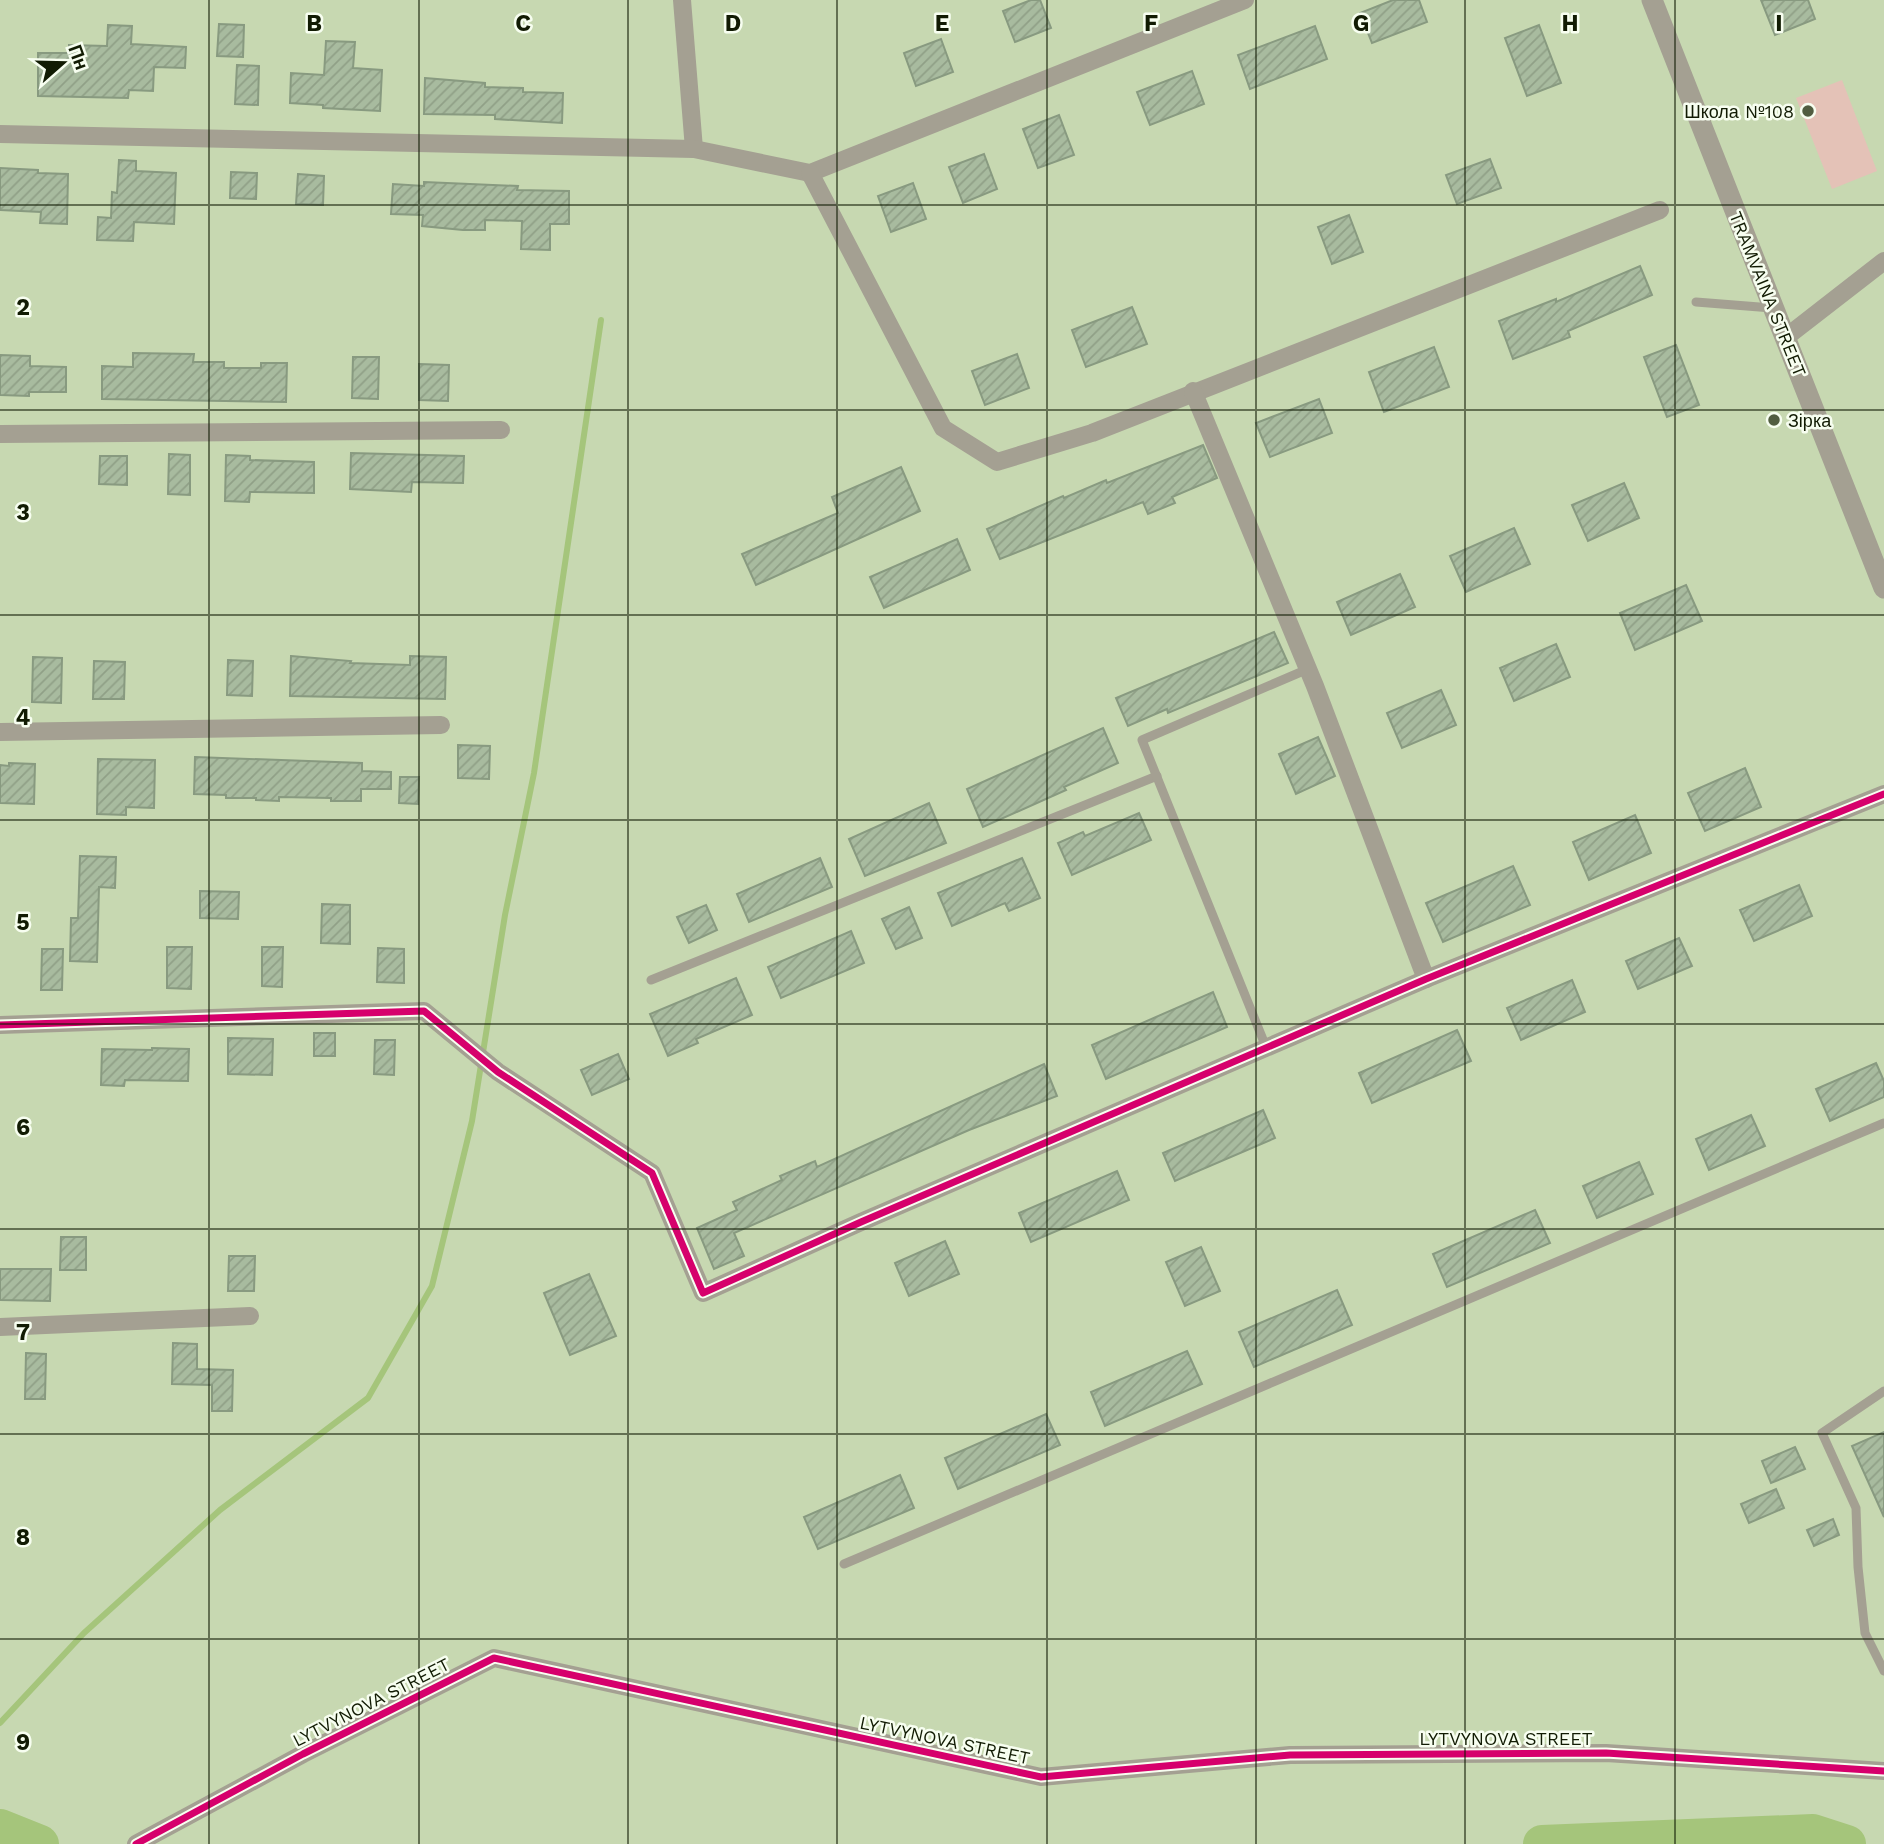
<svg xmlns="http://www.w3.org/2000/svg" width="1884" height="1844" font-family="'Work Sans',sans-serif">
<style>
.pitch{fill:#e4c2b7}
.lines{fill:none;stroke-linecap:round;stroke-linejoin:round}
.stream{stroke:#a5c57b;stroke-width:6}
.river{stroke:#a5c57b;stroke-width:38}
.building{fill:url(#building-hatch);stroke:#889a80;stroke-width:2}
.service{stroke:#a4a092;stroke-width:9}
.minor{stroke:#a4a092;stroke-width:18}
.tertiary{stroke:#a4a092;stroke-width:21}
.cycleway-casing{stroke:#f7fef0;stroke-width:11}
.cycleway{stroke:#d6006c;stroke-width:7}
.grid{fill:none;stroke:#111b03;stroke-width:2;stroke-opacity:0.55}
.poi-dot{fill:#515d40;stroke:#f7fef0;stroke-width:2.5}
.labels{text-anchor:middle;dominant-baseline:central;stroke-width:5;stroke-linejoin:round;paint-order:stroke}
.poi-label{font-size:18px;fill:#111b03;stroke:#f7fef0;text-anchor:end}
.street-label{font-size:18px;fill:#111b03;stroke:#f7fef0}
.grid-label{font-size:23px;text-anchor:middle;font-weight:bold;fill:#111b03;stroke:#f7fef0;stroke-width:5;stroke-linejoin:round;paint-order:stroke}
</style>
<defs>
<pattern id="building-hatch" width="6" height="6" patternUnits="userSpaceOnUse" patternTransform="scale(1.75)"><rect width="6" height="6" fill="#a8bb9f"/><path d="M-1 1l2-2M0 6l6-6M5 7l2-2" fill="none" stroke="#90a087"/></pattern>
</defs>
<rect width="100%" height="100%" fill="#c7d8b1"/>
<polygon class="pitch" points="1842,80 1877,171 1832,189 1796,98"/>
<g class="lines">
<polyline class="stream" points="0,1723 84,1633 220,1510 368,1398 432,1286 472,1121 505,915 534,773 601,320"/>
<g class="river">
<polyline points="0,1828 40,1844"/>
<polyline points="1542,1844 1813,1833 1847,1844"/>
</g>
</g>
<g class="building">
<polygon points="1031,0 1040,0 1051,28 1015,42 1003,11"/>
<polygon points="1393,0 1419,0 1427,22 1372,43 1360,13"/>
<polygon points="1761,0 1808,0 1815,19 1775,35"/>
<polygon points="219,24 244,25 243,57 217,56"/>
<polygon points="108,25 132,26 131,44 186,47 185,68 154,67 153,91 129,90 128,98 38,96 38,53 69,53 69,45 107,46"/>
<polygon points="1539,25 1561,83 1527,96 1505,38"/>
<polygon points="1315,26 1327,59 1250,89 1238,55"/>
<polygon points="941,39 953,72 916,86 904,53"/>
<polygon points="326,41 355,42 353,68 382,70 380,111 323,108 323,105 290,103 291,73 324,75"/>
<polygon points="237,65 259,66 258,105 235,104"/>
<polygon points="1192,71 1204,104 1150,125 1137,92"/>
<polygon points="425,78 485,83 485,87 523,88 523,92 563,93 562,123 495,119 495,115 424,114"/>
<polygon points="1059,115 1074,155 1038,168 1023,129"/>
<polygon points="984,154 997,189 963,203 949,167"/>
<polygon points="1490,159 1501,188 1457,204 1446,175"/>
<polygon points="119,160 136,161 136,171 176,173 174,224 134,222 133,241 97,240 98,217 111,218 112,192 117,193"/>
<polygon points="0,168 38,170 38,173 68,174 67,224 40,223 41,212 0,210"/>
<polygon points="231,172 257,173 256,199 230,198"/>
<polygon points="298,174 324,176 323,205 296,204"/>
<polygon points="424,182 518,186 517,190 569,191 569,224 550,224 550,250 521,249 522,221 485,220 485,230 463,230 422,226 423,215 391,214 393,184 424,186"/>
<polygon points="913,183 926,219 891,232 878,196"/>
<polygon points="1349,215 1363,252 1332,264 1318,227"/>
<polygon points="1640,266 1652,295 1568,331 1570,337 1513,359 1499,321 1556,299 1556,302"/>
<polygon points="1132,307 1147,344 1086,367 1072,330"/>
<polygon points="1676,345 1699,405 1667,417 1644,357"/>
<polygon points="1434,347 1449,387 1384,412 1369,372"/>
<polygon points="133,353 194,354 193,362 224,362 224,368 261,368 261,363 287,363 286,402 102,399 102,366 133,367"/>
<polygon points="1017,354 1029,388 985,405 972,371"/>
<polygon points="0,355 30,356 30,366 66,367 66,392 29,392 29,396 0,395"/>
<polygon points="353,357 379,357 378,399 352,398"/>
<polygon points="419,364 449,365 448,401 419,400"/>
<polygon points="1319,399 1332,433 1270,457 1256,423"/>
<polygon points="1203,445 1217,478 1172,497 1175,503 1148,514 1143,502 1000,559 987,529 1063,496 1064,498 1106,480 1107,483"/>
<polygon points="351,453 464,456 463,483 412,482 411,492 350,489"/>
<polygon points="169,454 190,455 190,495 168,494"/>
<polygon points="226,455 250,456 250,460 314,462 314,493 250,492 249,502 225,501"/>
<polygon points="100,456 127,456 127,485 99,484"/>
<polygon points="901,467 920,511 756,585 742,554 838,513 832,497"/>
<polygon points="1624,483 1639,518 1588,541 1572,505"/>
<polygon points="1514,528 1530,564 1466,592 1450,556"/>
<polygon points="957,539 970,570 884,608 870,577"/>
<polygon points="1400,574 1415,607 1351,635 1337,602"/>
<polygon points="1686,585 1702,621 1635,650 1620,613"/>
<polygon points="1274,632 1288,663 1168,713 1167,709 1128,726 1116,698"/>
<polygon points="1556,644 1570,677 1514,701 1500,668"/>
<polygon points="291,656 351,661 350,663 410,665 410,656 446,657 445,699 290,696"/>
<polygon points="33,657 62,658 61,703 32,702"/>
<polygon points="228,660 253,661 252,696 227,695"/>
<polygon points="94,661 125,662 124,699 93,699"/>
<polygon points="1441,690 1456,725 1402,748 1387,713"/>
<polygon points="1103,728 1118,763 1064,787 1066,790 983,827 967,789"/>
<polygon points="1318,737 1335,776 1296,794 1279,754"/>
<polygon points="458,745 490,746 489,779 458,778"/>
<polygon points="195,757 362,763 362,771 391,772 391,789 361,789 361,801 331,801 331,798 279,797 279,801 256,800 256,798 226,798 226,795 194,794"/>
<polygon points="98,759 155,760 154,808 126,807 126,815 97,814"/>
<polygon points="9,763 35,764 34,804 0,803 0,765 9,766"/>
<polygon points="1745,768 1761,807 1705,831 1688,793"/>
<polygon points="400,777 419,777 418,804 399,803"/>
<polygon points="929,803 946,843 865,876 849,839"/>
<polygon points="1139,813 1151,840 1072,875 1058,843 1083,832 1085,836"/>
<polygon points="1635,815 1651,853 1589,880 1573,842"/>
<polygon points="80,856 116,857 115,888 99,887 97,962 70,961 71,918 78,918"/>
<polygon points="820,858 832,887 749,922 737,894"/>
<polygon points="1022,858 1040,898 1009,911 1005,903 952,926 938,893"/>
<polygon points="1513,866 1530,905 1443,942 1426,903"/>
<polygon points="1799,885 1812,916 1754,941 1740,910"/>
<polygon points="200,891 239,892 238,919 200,918"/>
<polygon points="322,904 350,905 350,944 321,943"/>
<polygon points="706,905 717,930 689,943 677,917"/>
<polygon points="909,907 922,938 896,949 882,919"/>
<polygon points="851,931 864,963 781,998 768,967"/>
<polygon points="1679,938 1692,966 1638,989 1626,961"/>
<polygon points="167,947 192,947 191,989 167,988"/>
<polygon points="262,947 283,947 282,987 262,986"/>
<polygon points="378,948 404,949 404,983 377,982"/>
<polygon points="42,949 63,949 62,990 41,990"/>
<polygon points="736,978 752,1015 696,1039 698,1043 668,1056 650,1014"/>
<polygon points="1572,980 1585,1012 1521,1040 1507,1008"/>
<polygon points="1213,992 1227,1027 1106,1079 1092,1045"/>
<polygon points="1457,1030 1471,1061 1372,1103 1359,1073"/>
<rect x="314" y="1033" width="21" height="23"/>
<polygon points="228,1038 273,1039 272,1075 228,1074"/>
<polygon points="375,1040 395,1040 394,1075 374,1074"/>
<polygon points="152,1048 189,1049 188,1081 125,1080 124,1086 101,1085 102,1049 152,1050"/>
<polygon points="618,1054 629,1079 592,1095 581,1070"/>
<polygon points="1876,1063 1884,1081 1884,1097 1830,1121 1816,1089"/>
<polygon points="1044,1064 1057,1096 969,1130 734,1233 744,1256 714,1269 697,1228 737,1210 733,1202 782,1180 780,1176 815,1161 817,1167"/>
<polygon points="1263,1110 1275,1138 1175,1181 1163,1153"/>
<polygon points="1751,1115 1765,1146 1709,1170 1696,1139"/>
<polygon points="1639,1162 1653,1194 1597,1218 1583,1186"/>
<polygon points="1117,1171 1129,1200 1031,1242 1019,1213"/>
<polygon points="1535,1210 1550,1243 1447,1287 1433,1254"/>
<polygon points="61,1237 86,1237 86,1270 60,1270"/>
<polygon points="945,1241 959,1274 909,1296 895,1263"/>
<polygon points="1201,1247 1220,1291 1185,1306 1166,1262"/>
<polygon points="229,1256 255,1256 254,1291 228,1291"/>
<polygon points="0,1269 51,1269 50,1301 0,1300"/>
<polygon points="589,1274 616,1336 570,1355 544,1293"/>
<polygon points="1337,1290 1352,1325 1254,1367 1239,1332"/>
<polygon points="173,1343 197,1344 197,1369 233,1370 232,1411 212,1411 212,1385 172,1384"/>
<polygon points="1187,1351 1202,1384 1105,1426 1091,1392"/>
<polygon points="26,1353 46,1354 45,1399 25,1399"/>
<polygon points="1046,1414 1060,1445 958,1489 945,1458"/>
<polygon points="1884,1432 1884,1517 1852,1446"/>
<polygon points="1795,1447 1805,1469 1771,1483 1762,1461"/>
<polygon points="900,1475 914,1508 818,1549 804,1517"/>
<polygon points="1776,1489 1784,1508 1749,1523 1741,1504"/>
<polygon points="1833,1519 1839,1535 1814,1546 1807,1530"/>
</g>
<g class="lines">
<g class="service">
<polyline points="1696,302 1772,308"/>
<polyline points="651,980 1157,776"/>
<polyline points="1266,1047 1142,740 1308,669"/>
<polyline points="1884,1391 1822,1433 1856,1508 1858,1567 1865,1633 1884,1671"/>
<polyline points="844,1564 1884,1123"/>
</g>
<g class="minor">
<polyline points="682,0 694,149"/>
<polyline points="0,134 694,149 810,173 1245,0"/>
<polyline points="810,173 943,428 997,462 1092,433 1660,210"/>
<polyline points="1785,338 1884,261"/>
<polyline points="1193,391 1315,686 1426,979"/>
<polyline points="0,434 501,430"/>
<polyline points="0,732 441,725"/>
<polyline points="0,1025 424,1011 498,1072 652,1173 703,1293 861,1222 1426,979 1884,794"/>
<polyline points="0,1327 250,1316"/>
<polyline points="136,1844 303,1754 494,1658 1041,1777 1290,1755 1606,1753 1884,1771"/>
</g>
<polyline class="tertiary" points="1652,0 1884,588"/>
<g class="cycleway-casing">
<g id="cycleway">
<polyline points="0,1025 424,1011 498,1072 652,1173 703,1293 861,1222 1426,979 1884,794"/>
<polyline points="136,1844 303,1754 494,1658 1041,1777 1290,1755 1606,1753 1884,1771"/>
</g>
</g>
<use href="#cycleway" class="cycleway"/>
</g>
<path class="grid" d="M209,0V1844M419,0V1844M628,0V1844M837,0V1844M1047,0V1844M1256,0V1844M1465,0V1844M1675,0V1844M0,205H1884M0,410H1884M0,615H1884M0,820H1884M0,1024H1884M0,1229H1884M0,1434H1884M0,1639H1884"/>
<g class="poi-dot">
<circle cx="1808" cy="111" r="7"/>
<circle cx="1774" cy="420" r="7"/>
</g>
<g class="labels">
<g class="poi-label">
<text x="1794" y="111">Школа №108</text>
<text x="1788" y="420" text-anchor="start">Зірка</text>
</g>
<g class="street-label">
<text transform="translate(1768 294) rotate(68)">TRAMVAINA STREET</text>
<text transform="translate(371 1702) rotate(-27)">LYTVYNOVA STREET</text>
<text x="1506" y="1738">LYTVYNOVA STREET</text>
<text transform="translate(945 1740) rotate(12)">LYTVYNOVA STREET</text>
</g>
</g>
<g class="grid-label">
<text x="314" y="31">B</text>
<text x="523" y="31">C</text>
<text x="733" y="31">D</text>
<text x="942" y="31">E</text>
<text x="1151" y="31">F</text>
<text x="1361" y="31">G</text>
<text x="1570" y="31">H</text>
<text x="1779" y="31">I</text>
<text x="23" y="315">2</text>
<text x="23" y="520">3</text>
<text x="23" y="725">4</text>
<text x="23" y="930">5</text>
<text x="23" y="1135">6</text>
<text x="23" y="1340">7</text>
<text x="23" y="1545">8</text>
<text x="23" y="1750">9</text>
</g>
<g transform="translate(63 63) rotate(70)" stroke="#f7fef0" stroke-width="5" paint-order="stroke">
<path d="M0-5L12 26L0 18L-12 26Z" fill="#111b03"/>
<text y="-10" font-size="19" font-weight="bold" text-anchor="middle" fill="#111b03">Пн</text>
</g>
</svg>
